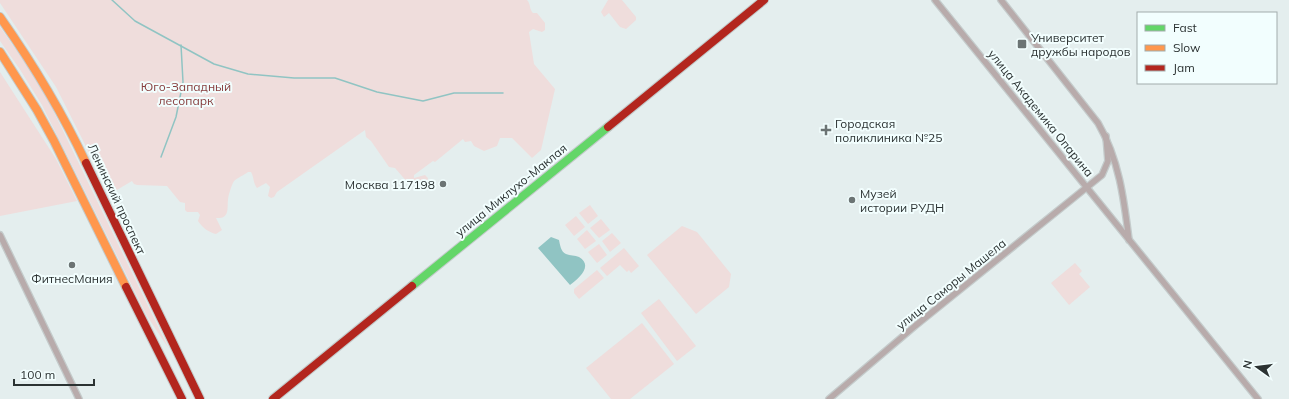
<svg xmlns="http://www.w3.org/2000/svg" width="1289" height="399" font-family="Mulish,sans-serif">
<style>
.green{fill:#efdddc}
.water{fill:#90c4c3}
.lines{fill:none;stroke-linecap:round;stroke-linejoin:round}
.stream{stroke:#90c4c3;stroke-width:1.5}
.street-casing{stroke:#c4cbcb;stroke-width:8}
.fast-casing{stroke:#c4cbcb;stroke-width:10}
.slow-casing{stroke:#c4cbcb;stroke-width:10}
.jam-casing{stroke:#c4cbcb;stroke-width:10}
.street{stroke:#b8abab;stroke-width:5.5}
.fast{stroke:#63d668;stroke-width:8}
.slow{stroke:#ff974d;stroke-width:8}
.jam{stroke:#b3261e;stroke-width:8}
.poi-dot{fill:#6c7474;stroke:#f2fefe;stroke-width:1.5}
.labels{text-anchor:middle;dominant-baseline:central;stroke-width:4;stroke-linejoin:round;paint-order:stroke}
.poi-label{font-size:12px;fill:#2b3232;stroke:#f2fefe;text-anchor:start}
.park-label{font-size:12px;fill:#863d3d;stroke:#f2fefe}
.street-label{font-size:12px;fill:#2b3232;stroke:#f2fefe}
</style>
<rect width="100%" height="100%" fill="#e4eeee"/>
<g class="green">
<path d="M0,0H527C531,4 529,9 533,13H537L545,23V30L542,32L533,29L529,32L534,64L555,89L541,150L532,158L512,138H500L497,146L484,151L474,146L471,141L465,142L463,139L435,162L433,161L414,175V178L425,175L428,178L427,181L418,186L408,183L395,168L389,167L371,141L366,137L365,130L277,192L274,197L271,198L268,196L270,187L266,183L257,188C253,183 254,177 251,172H248C244,175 237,178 234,181C232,184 228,196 228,200C227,209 230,219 216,218L222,230L216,234C208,232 203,228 198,221L200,215L198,212H187L185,210V203L180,202L167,186L137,185L134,184L132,181L110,194L56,87L0,3Z"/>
<polygon points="608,0 622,0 636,17 636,20 626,29 620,27 609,13 604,17 601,12"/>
<polygon points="0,27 26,64 49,102 169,349 147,316 42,105 19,68 0,41"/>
<polygon points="0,72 56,159 77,201 0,216"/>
<polygon points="590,205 598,216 588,224 579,213"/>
<polygon points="576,216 585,227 574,236 565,225"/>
<polygon points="601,219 610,230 599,238 590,228"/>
<polygon points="682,226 697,232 731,274 729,287 696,314 647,255"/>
<polygon points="587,230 596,241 585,249 577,239"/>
<polygon points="612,233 621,243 610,252 602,241"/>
<polygon points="599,244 607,255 597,263 588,252"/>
<polygon points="624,248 639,266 631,273 629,270 627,272 620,265 607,276 600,268"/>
<polygon points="1075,263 1082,271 1079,274 1090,287 1069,305 1051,283"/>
<polygon points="597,270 604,278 579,299 574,293 574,289"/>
<polygon points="659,299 696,346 677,361 641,313"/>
<polygon points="642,323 674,364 630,399 611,399 586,368"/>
</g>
<path class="water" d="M551,237L559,240C560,245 561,252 566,254C570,256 575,255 579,257C594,266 578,279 570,285L538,248Z"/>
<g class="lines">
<g class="stream">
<polyline points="112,0 135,21 214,64 248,74 294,78 335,78 377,92 423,101 454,93 503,93"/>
<polyline points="161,157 176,117 183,82 181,45"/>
</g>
<g class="street-casing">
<g id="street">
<polyline points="935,0 1258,399"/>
<path d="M1001,0L1098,123C1119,159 1124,199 1129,240"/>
<polyline points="0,235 79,399"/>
<polyline points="829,399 915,326 1102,175 1108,161 1106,136"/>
</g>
</g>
<g class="fast-casing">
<polyline id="fast" points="412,286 608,127"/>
</g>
<g class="slow-casing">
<g id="slow">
<path d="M0,17C33,64 62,112 86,163"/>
<polyline points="0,52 37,110 54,141 126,287"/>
</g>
</g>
<g class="jam-casing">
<g id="jam">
<polyline points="608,127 764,0"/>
<polyline points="86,163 200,399"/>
<polyline points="126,287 182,399"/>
<polyline points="273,399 412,286"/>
</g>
</g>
<use href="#street" class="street"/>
<use href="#fast" class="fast"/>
<use href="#slow" class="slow"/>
<use href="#jam" class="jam"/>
</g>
<g class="poi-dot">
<rect x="1017" y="39" width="10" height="10" rx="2"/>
<path d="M824 124h4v4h4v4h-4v4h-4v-4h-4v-4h4z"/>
<circle cx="443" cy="184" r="4"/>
<circle cx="852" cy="200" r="4"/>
<circle cx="72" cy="265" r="4"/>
</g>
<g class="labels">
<g class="poi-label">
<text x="1031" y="37">Университет<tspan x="1031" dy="14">дружбы народов</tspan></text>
<text x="835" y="123">Городская<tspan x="835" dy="14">поликлиника №25</tspan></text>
<text x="435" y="184" text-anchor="end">Москва 117198</text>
<text x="860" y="193">Музей<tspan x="860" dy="14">истории РУДН</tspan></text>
<text x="72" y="278" text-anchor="middle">ФитнесМания</text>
</g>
<g class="park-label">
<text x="186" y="86">Юго-Западный<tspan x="186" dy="14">лесопарк</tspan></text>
</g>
<g class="street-label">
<text transform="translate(1041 113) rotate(51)">улица Академика Опарина</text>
<text transform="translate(511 190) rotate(-39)">улица Миклухо-Маклая</text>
<text transform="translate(117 199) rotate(65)">Ленинский проспект</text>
<text transform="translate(951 284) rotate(-39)">улица Саморы Машела</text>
</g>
</g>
<rect x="1137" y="12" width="140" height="72" fill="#f2fefe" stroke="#a2acac"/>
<rect x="1145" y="25" width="20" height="6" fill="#63d668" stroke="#a2acac"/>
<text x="1173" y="32" font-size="12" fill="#2b3232">Fast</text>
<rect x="1145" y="45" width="20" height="6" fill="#ff974d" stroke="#a2acac"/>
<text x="1173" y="52" font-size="12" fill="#2b3232">Slow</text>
<rect x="1145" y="65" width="20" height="6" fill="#b3261e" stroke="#a2acac"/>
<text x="1173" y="72" font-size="12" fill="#2b3232">Jam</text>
<g transform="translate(1257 367) rotate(284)" stroke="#f2fefe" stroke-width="3" paint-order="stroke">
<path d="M0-3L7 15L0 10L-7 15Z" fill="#2b3232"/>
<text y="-6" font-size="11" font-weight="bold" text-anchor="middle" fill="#2b3232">N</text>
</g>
<path d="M14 379v6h80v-6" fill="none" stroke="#2b3232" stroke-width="2"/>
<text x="20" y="379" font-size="12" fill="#2b3232" stroke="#f2fefe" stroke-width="3" paint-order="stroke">100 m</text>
</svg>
